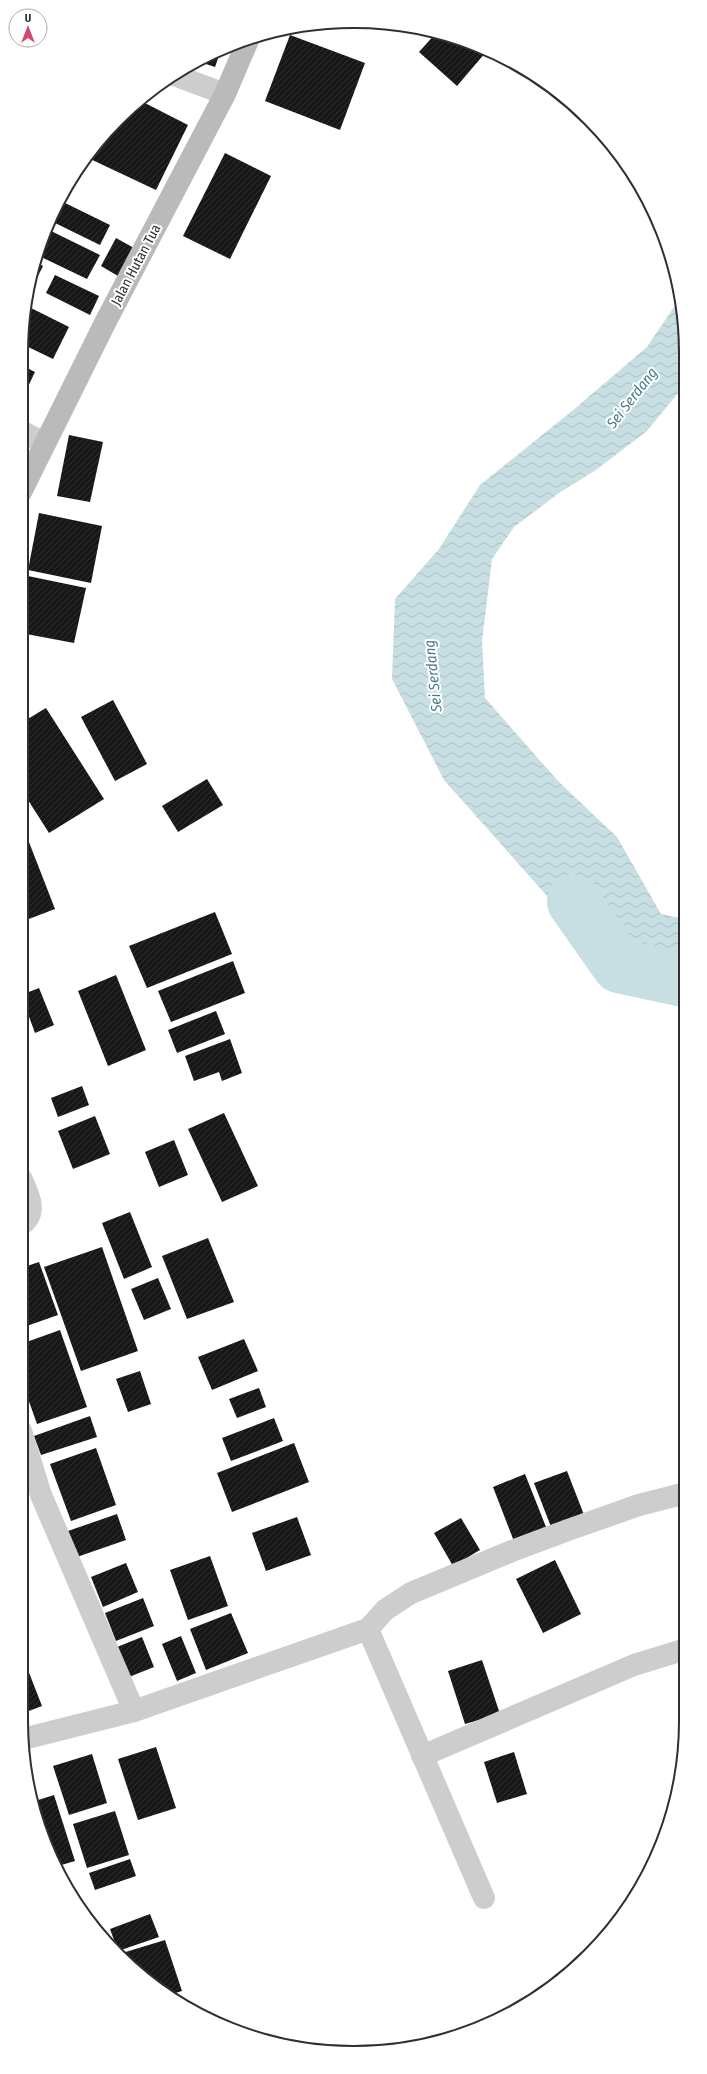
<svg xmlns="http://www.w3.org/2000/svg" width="707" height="2074" font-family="'Fira Sans Condensed',sans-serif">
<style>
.water{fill:url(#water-waves)}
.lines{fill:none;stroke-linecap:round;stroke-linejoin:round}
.river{stroke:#c7dee2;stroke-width:54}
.building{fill:url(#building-hatch)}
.street{stroke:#cdcdcd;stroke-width:22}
.secondary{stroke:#bababa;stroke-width:22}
.labels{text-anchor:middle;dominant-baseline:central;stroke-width:4;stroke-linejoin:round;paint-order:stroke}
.street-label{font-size:14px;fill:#303030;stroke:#fff}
.water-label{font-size:15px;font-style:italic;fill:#487c89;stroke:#fff}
.rim{fill:none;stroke:#303030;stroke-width:2}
</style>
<defs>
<pattern id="water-waves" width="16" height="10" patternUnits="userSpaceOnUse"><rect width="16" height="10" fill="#c7dee2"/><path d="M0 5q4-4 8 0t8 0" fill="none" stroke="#abbfc2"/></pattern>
<pattern id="building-hatch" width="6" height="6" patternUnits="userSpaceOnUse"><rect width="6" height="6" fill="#171717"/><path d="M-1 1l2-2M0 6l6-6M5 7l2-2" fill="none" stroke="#303030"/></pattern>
</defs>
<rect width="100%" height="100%" fill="#fff"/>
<polygon class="water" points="680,298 683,310 683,387 647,431 596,470 559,493 514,527 492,559 482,641 485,698 557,780 617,837 661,914 684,919 685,990 659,991 594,949 444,780 392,679 395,599 439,549 480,485 572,411 647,347"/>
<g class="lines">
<polyline class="river" points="574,902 619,966 684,980"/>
</g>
<g class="building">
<polygon points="437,32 486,52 457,86 419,52"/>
<polygon points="290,35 365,63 340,130 265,101"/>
<polygon points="221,50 215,67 197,61 211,55"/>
<polygon points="139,100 188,125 156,190 86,157"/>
<polygon points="225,153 271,176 230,259 183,236"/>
<polygon points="63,202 110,225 100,245 53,222"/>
<polygon points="47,229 100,255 87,279 37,255"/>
<polygon points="116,238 134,248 118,276 101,266"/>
<polygon points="35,261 43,266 33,286 30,284"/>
<polygon points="55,275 99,296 90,315 46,293"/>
<polygon points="27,306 69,327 53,359 22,344"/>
<polygon points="21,365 35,372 21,401"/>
<polygon points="69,435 103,442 90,502 57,496"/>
<polygon points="39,513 102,526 91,583 28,570"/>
<polygon points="28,576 86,588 74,643 21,633 21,609"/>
<polygon points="113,700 147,764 115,781 81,717"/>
<polygon points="46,708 104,799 49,833 21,789 21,723"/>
<polygon points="207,779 223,805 178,832 162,806"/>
<polygon points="27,837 55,909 21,922 21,840"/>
<polygon points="215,912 232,954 147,988 129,946"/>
<polygon points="233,961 245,993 171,1022 158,991"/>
<polygon points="116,975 146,1050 108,1066 78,991"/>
<polygon points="39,988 54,1025 35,1033 21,995"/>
<polygon points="216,1011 225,1034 177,1053 168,1030"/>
<polygon points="230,1039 242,1073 222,1081 219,1072 194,1081 185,1056"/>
<polygon points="82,1086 89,1105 58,1117 51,1098"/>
<polygon points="224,1113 258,1186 222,1202 188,1129"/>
<polygon points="95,1116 110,1154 73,1169 58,1131"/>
<polygon points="174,1140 188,1175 159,1187 145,1152"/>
<polygon points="130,1212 152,1267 124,1279 102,1223"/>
<polygon points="208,1238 234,1302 187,1319 162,1256"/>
<polygon points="102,1247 138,1351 81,1371 44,1267"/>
<polygon points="39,1262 58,1315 21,1328 21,1268"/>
<polygon points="158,1278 171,1309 144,1320 131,1289"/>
<polygon points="60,1330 87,1407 37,1424 21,1379 21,1344"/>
<polygon points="244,1339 258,1371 212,1390 198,1357"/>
<polygon points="140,1371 151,1404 128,1412 116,1379"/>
<polygon points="259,1388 266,1407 237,1418 229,1399"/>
<polygon points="90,1416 97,1437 41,1455 34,1436"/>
<polygon points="274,1418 283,1441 231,1461 222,1438"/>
<polygon points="294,1443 309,1482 232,1512 217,1473"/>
<polygon points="96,1448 116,1505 71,1521 50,1464"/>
<polygon points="567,1471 586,1520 553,1532 534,1483"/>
<polygon points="525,1474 548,1532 515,1544 493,1487"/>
<polygon points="117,1514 126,1540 74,1558 65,1532"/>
<polygon points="297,1517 311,1555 266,1571 252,1533"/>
<polygon points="461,1518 480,1550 453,1566 434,1533"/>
<polygon points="210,1556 228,1606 188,1620 170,1570"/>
<polygon points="555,1560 581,1614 543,1633 516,1579"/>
<polygon points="126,1563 138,1592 103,1607 91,1577"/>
<polygon points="143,1598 154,1626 116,1641 105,1613"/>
<polygon points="231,1613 248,1653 206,1670 190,1629"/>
<polygon points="181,1636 196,1673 177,1681 162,1644"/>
<polygon points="142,1637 154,1667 129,1677 117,1647"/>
<polygon points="21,1652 42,1706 21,1714"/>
<polygon points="482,1660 500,1714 465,1724 448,1671"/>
<polygon points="156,1747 176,1808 138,1820 118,1759"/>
<polygon points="514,1752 527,1794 497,1803 484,1762"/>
<polygon points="92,1754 107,1803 69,1815 53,1766"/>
<polygon points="54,1795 75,1861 58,1866 46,1848 32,1802"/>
<polygon points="115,1811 129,1855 87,1868 73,1824"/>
<polygon points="130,1859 136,1876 95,1890 89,1873"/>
<polygon points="150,1914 159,1937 118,1951 110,1929"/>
<polygon points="165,1940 182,1991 169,1995 151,1984 119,1954"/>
</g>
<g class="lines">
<g class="street">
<polyline points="174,75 225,94"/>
<polyline points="21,431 44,443"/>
<path d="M21,1178C28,1193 39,1213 21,1225"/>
<polyline points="21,1431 41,1495 134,1711 23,1739"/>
<polyline points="368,1629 484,1898"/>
<polyline points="134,1711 368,1629 385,1610 411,1593 512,1551 568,1530 639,1505 686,1493"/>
<polyline points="422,1756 634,1665 686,1649"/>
</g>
<polyline class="secondary" points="21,492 106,321 225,94 249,38"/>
</g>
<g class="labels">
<g class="street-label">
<text transform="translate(136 265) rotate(-62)">Jalan Hutan Tua</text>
</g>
<g class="water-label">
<text transform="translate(632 398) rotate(-52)">Sei Serdang</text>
<text transform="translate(433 676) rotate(-96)">Sei Serdang</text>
</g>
</g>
<path d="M0 0H707V2074H0ZM353 28H354A325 325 0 0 1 679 353V1721A325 325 0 0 1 354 2046H353A325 325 0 0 1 28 1721V353A325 325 0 0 1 353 28Z" fill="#fff" fill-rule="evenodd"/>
<path class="rim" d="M353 28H354A325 325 0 0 1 679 353V1721A325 325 0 0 1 354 2046H353A325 325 0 0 1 28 1721V353A325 325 0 0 1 353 28Z"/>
<g transform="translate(28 28)"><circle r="19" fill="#ffffff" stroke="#acacac"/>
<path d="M0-3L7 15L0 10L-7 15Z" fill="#d04a6e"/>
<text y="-6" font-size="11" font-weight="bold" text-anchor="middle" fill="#303030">U</text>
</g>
</svg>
